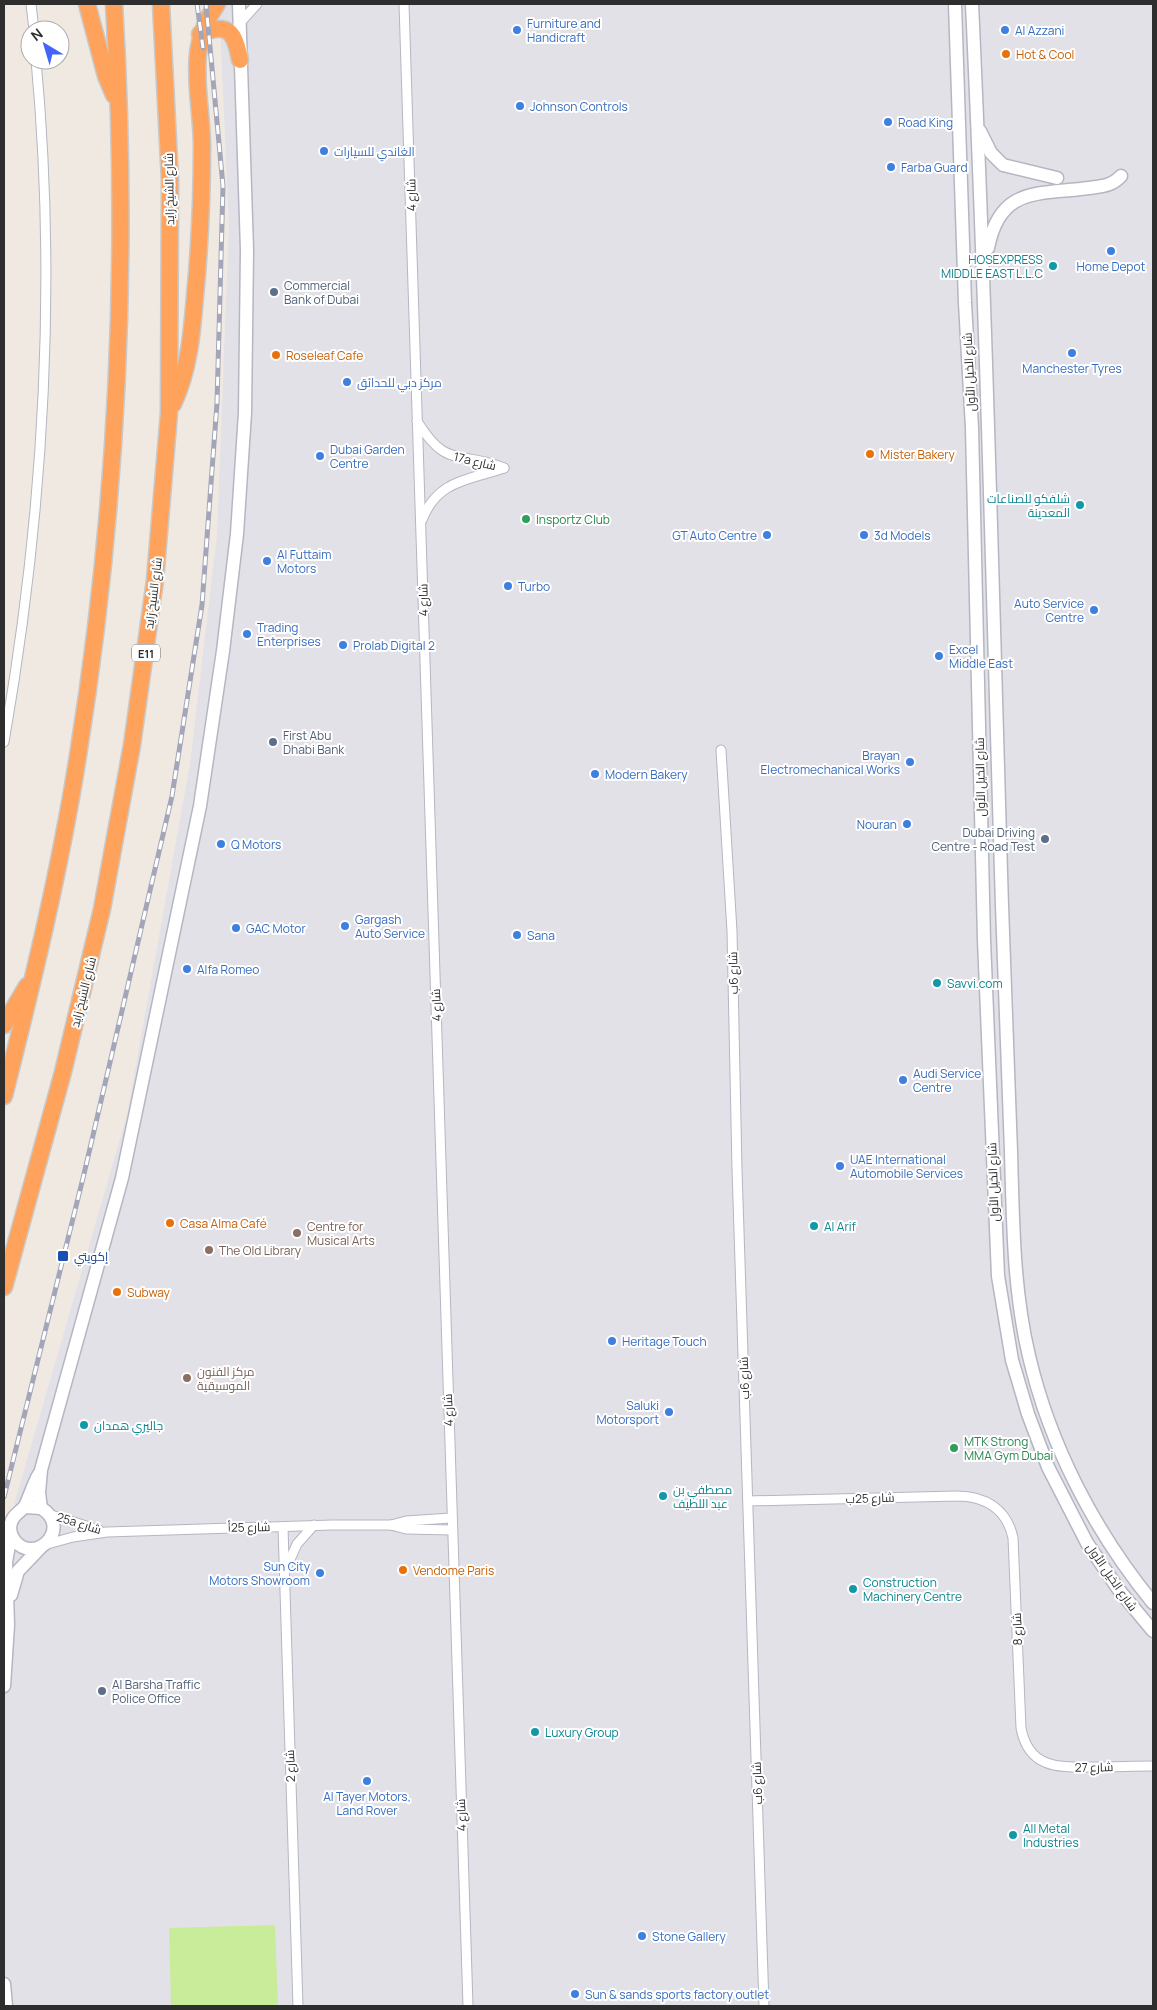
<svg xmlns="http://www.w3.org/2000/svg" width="1157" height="2010" font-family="Manrope,Cairo,sans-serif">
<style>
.industrial{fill:#e3e1e8}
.pitch{fill:#c9ec9a}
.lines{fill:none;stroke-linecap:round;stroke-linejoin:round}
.street-casing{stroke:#b4b7c1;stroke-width:11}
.secondary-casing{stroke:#b4b7c1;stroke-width:15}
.highway-casing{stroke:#c9c9c9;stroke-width:19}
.street{stroke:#fff;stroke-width:9}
.secondary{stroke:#fff;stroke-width:12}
.highway{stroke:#ffa35c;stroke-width:16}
.rail-casing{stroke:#a3a6b8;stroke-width:5}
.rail{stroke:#fff;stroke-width:3;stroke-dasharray:9;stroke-linecap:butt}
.shop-dot{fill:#3f7fe0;stroke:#fff;stroke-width:2}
.food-dot{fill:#e8710a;stroke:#fff;stroke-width:2}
.culture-dot{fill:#0f9aa8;stroke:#fff;stroke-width:2}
.service-dot{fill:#5c6f8a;stroke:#fff;stroke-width:2}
.leisure-dot{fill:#2e9e5b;stroke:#fff;stroke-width:2}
.education-dot{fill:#8d6e63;stroke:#fff;stroke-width:2}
.transit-dot{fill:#1a4fb4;stroke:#fff;stroke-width:2}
.labels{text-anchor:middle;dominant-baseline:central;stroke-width:4;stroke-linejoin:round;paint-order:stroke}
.shield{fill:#fff;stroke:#6d6d6d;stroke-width:1}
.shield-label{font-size:11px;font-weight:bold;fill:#2e2e2e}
.shop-label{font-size:12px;fill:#366cbe;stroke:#fff;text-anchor:start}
.food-label{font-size:12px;fill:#c56008;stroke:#fff;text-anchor:start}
.street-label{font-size:12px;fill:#2e2e2e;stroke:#fff}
.culture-label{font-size:12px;fill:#0d838f;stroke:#fff;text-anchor:start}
.service-label{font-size:12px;fill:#4e5e75;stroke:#fff;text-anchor:start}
.leisure-label{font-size:12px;fill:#27864d;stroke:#fff;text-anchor:start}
.education-label{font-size:12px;fill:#785e54;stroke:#fff;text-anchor:start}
.transit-label{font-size:12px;fill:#164399;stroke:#fff;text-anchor:start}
</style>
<rect width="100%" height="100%" fill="#efe9e1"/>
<polygon class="industrial" points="219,4 1153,4 1153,2006 4,2006 4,1548 7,1529 127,1115 190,764 217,535 229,224"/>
<polygon class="pitch" points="275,1925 278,2006 171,2006 169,1928"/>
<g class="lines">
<g class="street-casing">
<g id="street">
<polyline points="31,4 34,30"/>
<polyline points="404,4 468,2006"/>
<polyline points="240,23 257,4"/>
<path d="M417,421C447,470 459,450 504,468"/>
<path d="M422,520C437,480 469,480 504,468"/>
<path d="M4,742C43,519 57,286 36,60"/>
<polyline points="721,750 732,931 737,1169 764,2006"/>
<path d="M748,1501L957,1496C985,1496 1007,1509 1013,1538L1021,1728C1029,1770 1060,1767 1094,1767C1114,1767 1134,1766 1153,1766"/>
<polyline points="48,1514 99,1530"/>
<polyline points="391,1525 406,1521 451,1518"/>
<polyline points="283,1527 298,2006"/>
<polyline points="44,1545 73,1537 107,1532 332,1525 391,1525 406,1529 452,1530"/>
<polyline points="286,1568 297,1544 314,1525"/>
</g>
</g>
<g class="secondary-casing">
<g id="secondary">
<polyline points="955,4 965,303 972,428 984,940 998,1276 1012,1360 1028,1414 1048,1467 1087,1543 1119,1590 1153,1631"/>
<path d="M972,4C986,304 993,605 1002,906C1005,988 1008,1070 1011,1152C1013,1220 1013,1289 1029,1356C1050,1446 1095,1532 1153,1603"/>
<polyline points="980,131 991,153 1003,165 1057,178"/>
<path d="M988,248C1000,186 1038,195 1089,188C1102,186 1112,186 1121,176"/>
<path d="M24,1507L41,1508C73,1527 36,1566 15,1541C11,1536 9,1529 11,1523C13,1514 21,1512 25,1506C30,1496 33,1484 39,1474"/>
<polyline points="41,1508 39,1493 41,1470 122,1178 200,806 223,651 237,534 245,413 247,250 239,4"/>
<polyline points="11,1595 18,1571 41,1547"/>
<polyline points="4,1686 8,1625 6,1562 11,1535"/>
<polyline points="4,1984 6,2006"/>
</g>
</g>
<g class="highway-casing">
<g id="highway">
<polyline points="87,4 106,76 114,95"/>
<path d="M200,34C229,21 235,33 240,60"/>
<path d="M173,404C189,370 192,333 195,296C200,245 202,195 202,144C201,93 185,49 217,4"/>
<polyline points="4,1025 27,986"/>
<path d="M4,1096C33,981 61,866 79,749C118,503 129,253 114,4"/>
<polyline points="4,1287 63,1072 102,909 132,745 155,580 169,413 170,181 161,4"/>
</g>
</g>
<use href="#street" class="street"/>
<use href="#secondary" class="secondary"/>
<use href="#highway" class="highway"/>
<g class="rail-casing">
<g id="rail">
<polyline points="197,4 203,48"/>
<polyline points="4,1497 84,1174 172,796 202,605 217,403 223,186 206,4"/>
</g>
</g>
<use href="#rail" class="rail"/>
</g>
<g class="shop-dot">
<circle cx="517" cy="30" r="5"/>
<circle cx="1005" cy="30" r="5"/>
<circle cx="520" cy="106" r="5"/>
<circle cx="888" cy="122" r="5"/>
<circle cx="324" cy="151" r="5"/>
<circle cx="891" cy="167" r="5"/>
<circle cx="1111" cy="251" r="5"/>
<circle cx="1072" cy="353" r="5"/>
<circle cx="347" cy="382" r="5"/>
<circle cx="320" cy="456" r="5"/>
<circle cx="767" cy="535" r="5"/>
<circle cx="864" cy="535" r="5"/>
<circle cx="267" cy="561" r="5"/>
<circle cx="508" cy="586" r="5"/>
<circle cx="1094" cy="610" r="5"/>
<circle cx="247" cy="634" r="5"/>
<circle cx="343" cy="645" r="5"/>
<circle cx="939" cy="656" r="5"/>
<circle cx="910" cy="762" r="5"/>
<circle cx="595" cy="774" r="5"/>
<circle cx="907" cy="824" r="5"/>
<circle cx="221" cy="844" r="5"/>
<circle cx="345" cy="926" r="5"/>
<circle cx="236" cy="928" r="5"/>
<circle cx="517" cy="935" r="5"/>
<circle cx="187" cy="969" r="5"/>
<circle cx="903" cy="1080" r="5"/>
<circle cx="840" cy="1166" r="5"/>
<circle cx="612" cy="1341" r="5"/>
<circle cx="669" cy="1412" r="5"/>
<circle cx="320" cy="1573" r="5"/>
<circle cx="367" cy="1781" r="5"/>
<circle cx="642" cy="1936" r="5"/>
<circle cx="575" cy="1994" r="5"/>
</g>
<g class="food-dot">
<circle cx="1006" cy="54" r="5"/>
<circle cx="276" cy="355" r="5"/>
<circle cx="870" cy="454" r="5"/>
<circle cx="170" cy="1223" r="5"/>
<circle cx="117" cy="1292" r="5"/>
<circle cx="403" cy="1570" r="5"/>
</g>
<g class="culture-dot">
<circle cx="1053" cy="266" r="5"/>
<circle cx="1080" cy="505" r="5"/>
<circle cx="937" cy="983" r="5"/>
<circle cx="814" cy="1226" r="5"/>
<circle cx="84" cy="1425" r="5"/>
<circle cx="663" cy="1496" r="5"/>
<circle cx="853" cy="1589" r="5"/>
<circle cx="535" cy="1732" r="5"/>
<circle cx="1013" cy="1835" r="5"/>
</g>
<g class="service-dot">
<circle cx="274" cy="292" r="5"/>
<circle cx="273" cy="742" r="5"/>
<circle cx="1045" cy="839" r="5"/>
<circle cx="102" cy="1691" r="5"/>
</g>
<g class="leisure-dot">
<circle cx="526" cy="519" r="5"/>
<circle cx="954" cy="1448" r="5"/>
</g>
<g class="education-dot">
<circle cx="297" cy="1233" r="5"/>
<circle cx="209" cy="1250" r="5"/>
<circle cx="187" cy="1378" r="5"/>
</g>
<rect class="transit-dot" x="57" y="1250" width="12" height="12" rx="2.5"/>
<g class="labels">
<rect class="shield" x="132" y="644.5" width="28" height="17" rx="4"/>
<g class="shield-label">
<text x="146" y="653">E11</text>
</g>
<g class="shop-label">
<text x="527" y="23">Furniture and<tspan x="527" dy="14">Handicraft</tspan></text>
<text x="1015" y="30">Al Azzani</text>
<text x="530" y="106">Johnson Controls</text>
<text x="898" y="122">Road King</text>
<text x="334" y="151">الغاندي للسيارات</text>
<text x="901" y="167">Farba Guard</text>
<text x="1111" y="266" text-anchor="middle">Home Depot</text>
<text x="1072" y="368" text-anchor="middle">Manchester Tyres</text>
<text x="357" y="382">مركز دبي للحدائق</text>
<text x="330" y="449">Dubai Garden<tspan x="330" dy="14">Centre</tspan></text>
<text x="757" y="535" text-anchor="end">GT Auto Centre</text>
<text x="874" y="535">3d Models</text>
<text x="277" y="554">Al Futtaim<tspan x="277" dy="14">Motors</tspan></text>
<text x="518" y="586">Turbo</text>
<text x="1084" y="603" text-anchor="end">Auto Service<tspan x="1084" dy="14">Centre</tspan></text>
<text x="257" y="627">Trading<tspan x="257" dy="14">Enterprises</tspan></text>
<text x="353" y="645">Prolab Digital 2</text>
<text x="949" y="649">Excel<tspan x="949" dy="14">Middle East</tspan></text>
<text x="900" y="755" text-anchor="end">Brayan<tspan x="900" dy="14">Electromechanical Works</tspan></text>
<text x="605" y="774">Modern Bakery</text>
<text x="897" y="824" text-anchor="end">Nouran</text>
<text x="231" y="844">Q Motors</text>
<text x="355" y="919">Gargash<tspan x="355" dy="14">Auto Service</tspan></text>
<text x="246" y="928">GAC Motor</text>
<text x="527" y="935">Sana</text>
<text x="197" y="969">Alfa Romeo</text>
<text x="913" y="1073">Audi Service<tspan x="913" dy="14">Centre</tspan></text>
<text x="850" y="1159">UAE International<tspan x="850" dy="14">Automobile Services</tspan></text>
<text x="622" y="1341">Heritage Touch</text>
<text x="659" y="1405" text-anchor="end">Saluki<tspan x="659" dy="14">Motorsport</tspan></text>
<text x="310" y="1566" text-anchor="end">Sun City<tspan x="310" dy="14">Motors Showroom</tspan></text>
<text x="367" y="1796" text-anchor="middle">Al Tayer Motors,<tspan x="367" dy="14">Land Rover</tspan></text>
<text x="652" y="1936">Stone Gallery</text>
<text x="585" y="1994">Sun &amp; sands sports factory outlet</text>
</g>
<g class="food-label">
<text x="1016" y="54">Hot &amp; Cool</text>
<text x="286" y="355">Roseleaf Cafe</text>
<text x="880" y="454">Mister Bakery</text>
<text x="180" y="1223">Casa Alma Café</text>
<text x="127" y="1292">Subway</text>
<text x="413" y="1570">Vendome Paris</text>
</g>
<g class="street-label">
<text transform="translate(169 189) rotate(-91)">شارع الشيخ زايد</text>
<text transform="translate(411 195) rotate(-91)">شارع 4</text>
<text transform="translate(969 372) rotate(-93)">شارع الخيل الأول</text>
<text transform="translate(475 461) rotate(13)">17a شارع</text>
<text transform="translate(153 593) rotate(-83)">شارع الشيخ زايد</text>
<text transform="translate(423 600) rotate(-91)">شارع 4</text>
<text transform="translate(980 777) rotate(-91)">شارع الخيل الأول</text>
<text transform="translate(733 973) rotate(-91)">شارع 6ب</text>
<text transform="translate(83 992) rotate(-76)">شارع الشيخ زايد</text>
<text transform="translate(436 1005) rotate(-92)">شارع 4</text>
<text transform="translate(993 1182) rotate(-92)">شارع الخيل الأول</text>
<text transform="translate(744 1378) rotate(-92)">شارع 6ب</text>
<text transform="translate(448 1410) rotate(-92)">شارع 4</text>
<text transform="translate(870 1498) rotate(-2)">شارع 25ب</text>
<text transform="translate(79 1523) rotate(17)">25a شارع</text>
<text transform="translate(249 1527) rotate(-1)">شارع 25أ</text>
<text transform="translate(1112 1577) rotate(55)">شارع الخيل الأول</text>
<text transform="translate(1017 1629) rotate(-92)">شارع 8</text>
<text transform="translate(290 1766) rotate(-92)">شارع 2</text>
<text transform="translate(1094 1767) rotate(-1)">شارع 27</text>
<text transform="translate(757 1783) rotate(-92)">شارع 6ب</text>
<text transform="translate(461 1815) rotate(-92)">شارع 4</text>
</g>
<g class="culture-label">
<text x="1043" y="259" text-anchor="end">HOSEXPRESS<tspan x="1043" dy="14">MIDDLE EAST L.L.C</tspan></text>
<text x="1070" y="498" text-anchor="end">شلفكو للصناعات<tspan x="1070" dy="14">المعدينة</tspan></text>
<text x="947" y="983">Savvi.com</text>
<text x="824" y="1226">Al Arif</text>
<text x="94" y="1425">جاليري همدان</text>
<text x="673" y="1489">مصطفي بن<tspan x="673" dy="14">عبد اللطيف</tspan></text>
<text x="863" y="1582">Construction<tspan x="863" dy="14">Machinery Centre</tspan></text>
<text x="545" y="1732">Luxury Group</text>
<text x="1023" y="1828">All Metal<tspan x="1023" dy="14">Industries</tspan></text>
</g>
<g class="service-label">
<text x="284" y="285">Commercial<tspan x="284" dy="14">Bank of Dubai</tspan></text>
<text x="283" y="735">First Abu<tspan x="283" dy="14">Dhabi Bank</tspan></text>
<text x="1035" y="832" text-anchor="end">Dubai Driving<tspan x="1035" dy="14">Centre - Road Test</tspan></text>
<text x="112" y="1684">Al Barsha Traffic<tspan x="112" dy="14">Police Office</tspan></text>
</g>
<g class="leisure-label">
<text x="536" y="519">Insportz Club</text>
<text x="964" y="1441">MTK Strong<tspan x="964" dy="14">MMA Gym Dubai</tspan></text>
</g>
<g class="education-label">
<text x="307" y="1226">Centre for<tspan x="307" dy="14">Musical Arts</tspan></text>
<text x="219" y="1250">The Old Library</text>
<text x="197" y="1371">مركز الفنون<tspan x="197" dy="14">الموسيقية</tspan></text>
</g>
<g class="transit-label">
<text x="74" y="1256">إكويتي</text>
</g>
</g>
<rect width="1157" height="2010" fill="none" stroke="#2e2e2e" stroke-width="10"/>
<g transform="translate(45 45) rotate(322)"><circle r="24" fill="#ffffff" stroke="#ababab"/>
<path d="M0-4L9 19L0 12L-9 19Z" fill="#4264fb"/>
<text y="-8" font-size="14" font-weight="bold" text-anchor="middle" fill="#2e2e2e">N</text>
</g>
</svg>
